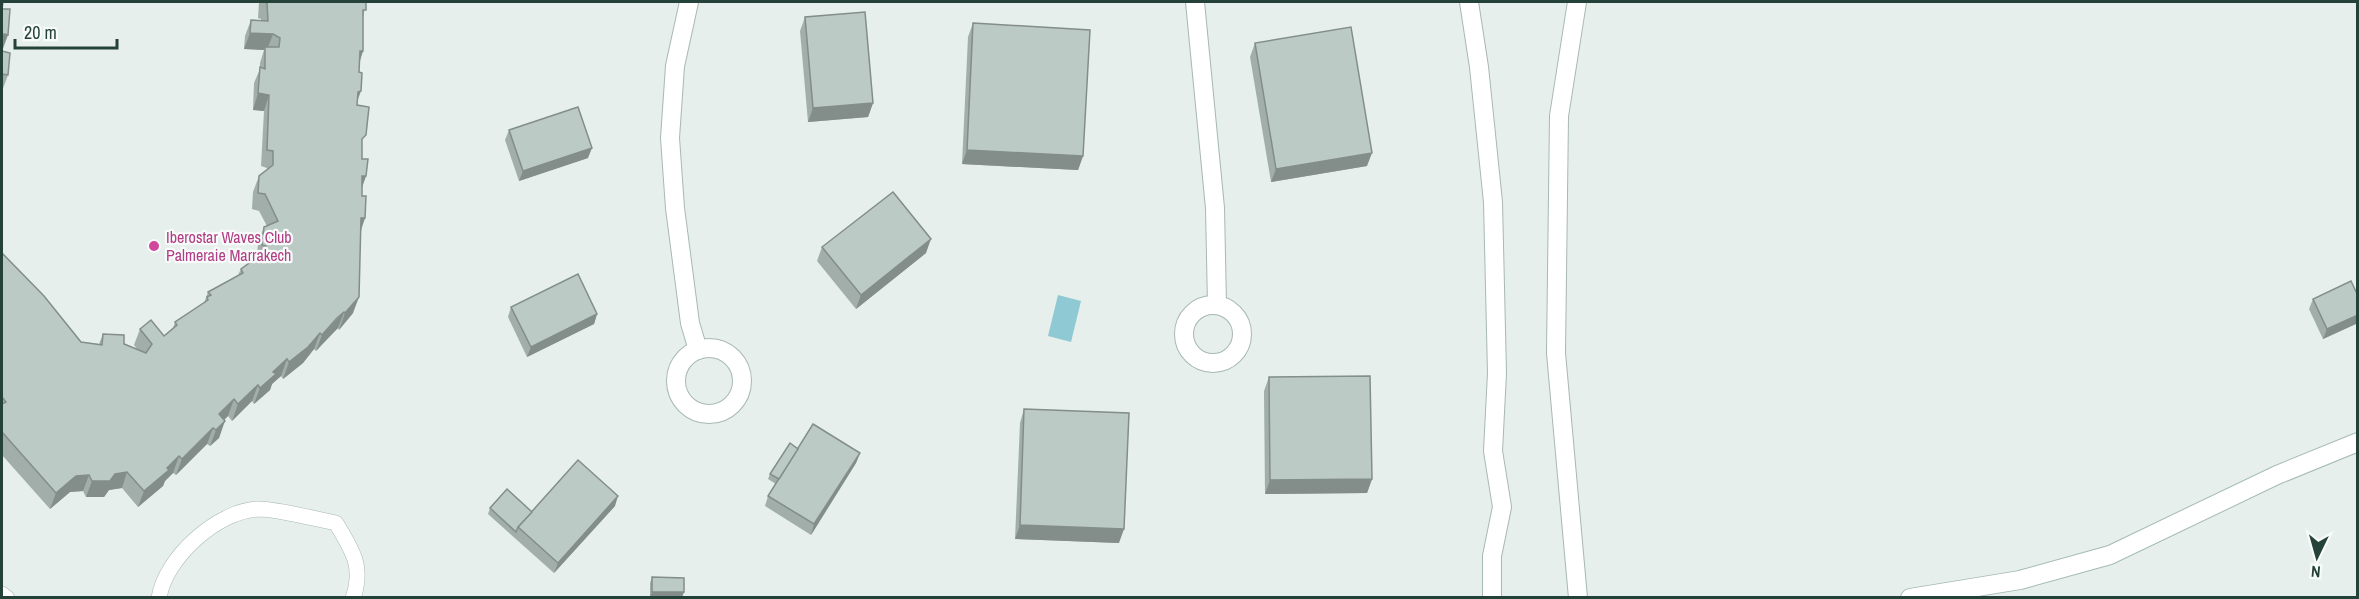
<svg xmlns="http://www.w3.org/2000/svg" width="2359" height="599" font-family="'Archivo Narrow',sans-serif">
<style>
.water{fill:#8ec9d4}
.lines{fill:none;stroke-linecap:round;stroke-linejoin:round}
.lane-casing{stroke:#a8b8b2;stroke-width:16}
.street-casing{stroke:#a8b8b2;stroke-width:20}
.secondary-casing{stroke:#a4bbb3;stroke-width:20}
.lane{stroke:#fff;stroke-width:15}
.street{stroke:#fff;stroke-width:18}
.secondary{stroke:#fff;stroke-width:18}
.wall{fill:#a1aea9}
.shaded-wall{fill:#838d89}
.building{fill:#bbcac4;stroke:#838d89;stroke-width:1.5}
.hotel-dot{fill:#d1479c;stroke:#f7fbf9;stroke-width:2}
.labels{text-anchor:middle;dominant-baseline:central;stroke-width:4.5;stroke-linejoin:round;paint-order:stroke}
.hotel-label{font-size:16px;fill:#b23c85;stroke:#f7fbf9;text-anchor:start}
</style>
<rect width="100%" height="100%" fill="#e6efeb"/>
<polygon class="water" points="1058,295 1081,301 1071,342 1048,336"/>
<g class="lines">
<g class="lane-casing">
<g id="lane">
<polyline points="2,594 7,598"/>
<path d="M159,598C165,558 217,511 258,509C278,509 315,519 336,523C352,550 364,566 353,598"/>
</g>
</g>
<g class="street-casing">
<g id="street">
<polyline points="689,2 675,66 670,138 675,208 690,323 698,350"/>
<polyline points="1195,2 1215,208 1217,305"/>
<polyline points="1469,2 1479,67 1493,202 1497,373 1493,451 1502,507 1492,556 1492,598"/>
<polyline points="1577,2 1559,116 1556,353 1578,598"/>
<circle cx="1213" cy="334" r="29"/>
<circle cx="709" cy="381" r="33"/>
</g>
</g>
<g class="secondary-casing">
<polyline id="secondary" points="1910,598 2020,580 2110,555 2277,475 2358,442"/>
</g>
<use href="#lane" class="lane"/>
<use href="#street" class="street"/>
<use href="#secondary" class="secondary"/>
</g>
<g class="wall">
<polygon points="2,2 3,6 2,6 2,51 8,75 2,91"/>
<polygon points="259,2 366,2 363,18 363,51 359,62 357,103 362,146 362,159 366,176 362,188 362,196 365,218 361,231 353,313 339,330 338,328 331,334 316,351 314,349 303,363 283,379 281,376 272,384 270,390 254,404 252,401 232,421 228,416 224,420 219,438 210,446 207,444 176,475 173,473 165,481 163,486 138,507 122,488 109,490 104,497 86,497 83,491 70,492 50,509 2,455 2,253 81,342 99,344 103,334 137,349 134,345 140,329 164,336 173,328 175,322 204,303 208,292 238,275 241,269 257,258 258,243 264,227 267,226 259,211 252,209 253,192 259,176 267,169 267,168 261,166 264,111 253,110 254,83 260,69 260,63 264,50 244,49 245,36 251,20 261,20 261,19 258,18"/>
<polygon points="805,17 873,103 868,117 808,122 800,31"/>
<polygon points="973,23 1083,156 1078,170 962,164 968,37"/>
<polygon points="1255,43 1367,166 1271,182 1250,57"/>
<polygon points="509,130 588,158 519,181 505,140"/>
<polygon points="822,247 926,253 856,309 817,261"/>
<polygon points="2358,296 2358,323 2323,339 2309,309 2313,299"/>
<polygon points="511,307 597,314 594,324 527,357 508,317"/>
<polygon points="1269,377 1372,479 1367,493 1265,494 1264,391"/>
<polygon points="1024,409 1119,543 1015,539 1020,423"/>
<polygon points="798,449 860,453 856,463 811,535 765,506 768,496 776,484 768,479 770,474"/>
<polygon points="615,506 554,573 488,514 490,508 532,512"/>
<polygon points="652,577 684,592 682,597 650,597 650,583"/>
</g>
<g class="shaded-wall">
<polygon points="250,33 273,34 267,50 265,47 264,50 244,49"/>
<polygon points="4,34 8,35 2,51"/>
<polygon points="360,51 363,51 358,67"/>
<polygon points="361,91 355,107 358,92"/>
<polygon points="258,93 269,95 264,111 253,110"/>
<polygon points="873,103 868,117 808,122 813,108"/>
<polygon points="592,148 588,158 519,181 523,171"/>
<polygon points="967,150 1083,156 1078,170 962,164"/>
<polygon points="1372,153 1367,166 1271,182 1276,169"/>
<polygon points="362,176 366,176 360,192"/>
<polygon points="361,218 365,218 359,234"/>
<polygon points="931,239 926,253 856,309 861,295"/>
<polygon points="359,297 353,313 339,330 345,313"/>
<polygon points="344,312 338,328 316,351 322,335"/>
<polygon points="597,314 594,324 527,357 531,347"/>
<polygon points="2358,315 2358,323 2323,339 2327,329"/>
<polygon points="320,333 314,349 303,363 283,379 289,362"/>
<polygon points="287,359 281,376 272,384 270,390 254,404 260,388 273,372"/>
<polygon points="258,385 252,401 232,421 238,404"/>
<polygon points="234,399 228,416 215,429 219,414"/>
<polygon points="225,421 219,438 210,446 216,430"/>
<polygon points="213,428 207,444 176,475 182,459"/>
<polygon points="860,453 856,463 811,535 814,524"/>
<polygon points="179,456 173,473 165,481 163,486 138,507 144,491"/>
<polygon points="127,472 122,488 109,490 104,497 86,497 92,481 115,474"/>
<polygon points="89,475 83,491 70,492 50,509 56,493 76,476"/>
<polygon points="1372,479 1367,493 1265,494 1270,480"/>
<polygon points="618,496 615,506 554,573 558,563"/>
<polygon points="1020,525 1124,529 1119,543 1015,539"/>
<polygon points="652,592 684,592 682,597 650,597"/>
</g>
<g class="building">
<polygon points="2,2 3,2 2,9 10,9 8,35 4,34 2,51 10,53 8,75 2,74"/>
<polygon points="264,2 366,2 366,10 363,10 363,51 360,51 359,72 362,73 361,91 358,92 357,105 369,107 366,135 362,139 362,159 368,159 366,176 362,176 362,196 366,196 365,218 361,218 359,297 345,313 344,312 337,318 322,335 320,333 308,347 289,362 287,359 273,372 276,374 260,388 258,385 238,404 234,399 219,414 225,421 216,430 213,428 182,459 179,456 167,468 169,470 144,491 127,472 115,474 110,481 92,481 89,475 76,476 56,493 2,432 2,404 6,402 2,397 2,253 44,296 81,342 102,345 103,334 124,335 124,344 146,353 152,344 140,329 151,320 164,336 177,325 175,322 208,300 207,297 211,295 208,292 243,273 241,269 259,256 265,257 266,246 262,245 264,227 278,221 265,194 258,193 259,176 273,165 273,151 267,150 269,95 258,93 260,67 265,69 265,47 279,47 280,38 273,34 250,33 251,20 268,21 267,3"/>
<polygon points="865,12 873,103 813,108 805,17"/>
<polygon points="973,23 1090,30 1083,156 967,150"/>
<polygon points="1351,27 1372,153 1276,169 1255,43"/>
<polygon points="578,107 592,148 523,171 509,130"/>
<polygon points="893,192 931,239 861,295 822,247"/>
<polygon points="578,274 597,314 531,347 511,307"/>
<polygon points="2351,281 2358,296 2358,315 2327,329 2313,299"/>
<polygon points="1370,376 1372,479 1270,480 1269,377"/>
<polygon points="1024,409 1129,413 1124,529 1020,525"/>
<polygon points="813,424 860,453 814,524 768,496"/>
<polygon points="790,443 798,449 779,479 770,474"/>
<polygon points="578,460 618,496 558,563 518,527"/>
<polygon points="507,489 532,512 518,527 516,532 490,508"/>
<polygon points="652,577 684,578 684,592 652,592"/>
</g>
<circle class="hotel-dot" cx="154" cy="246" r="6"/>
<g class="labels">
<g class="hotel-label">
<text x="166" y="237">Iberostar Waves Club<tspan x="166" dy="18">Palmeraie Marrakech</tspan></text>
</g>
</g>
<rect width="2359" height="599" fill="none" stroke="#24423a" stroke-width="6"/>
<g transform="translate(2317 557) rotate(185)" stroke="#f7fbf9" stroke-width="4.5" paint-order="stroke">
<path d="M0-4.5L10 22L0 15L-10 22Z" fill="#24423a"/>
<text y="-9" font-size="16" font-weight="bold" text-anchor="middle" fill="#24423a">N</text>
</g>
<path d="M15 39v9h102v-9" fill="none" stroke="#24423a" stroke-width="3"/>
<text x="24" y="39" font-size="18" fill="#24423a" stroke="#f7fbf9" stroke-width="4.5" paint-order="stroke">20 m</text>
</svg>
